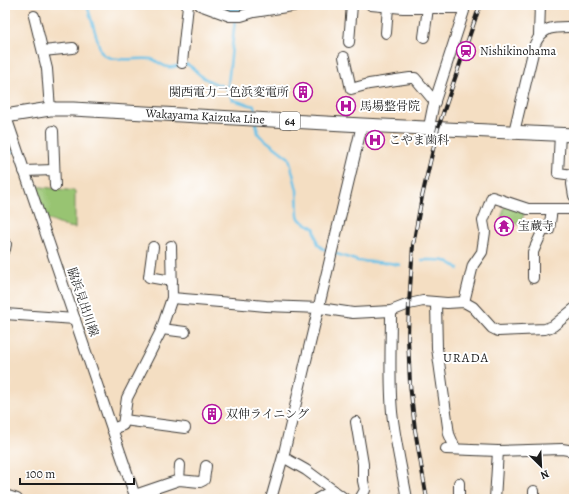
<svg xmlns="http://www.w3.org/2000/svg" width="579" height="504" font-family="Alegreya,'Noto Serif JP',serif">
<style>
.built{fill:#f7cfd3}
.green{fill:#98c472;stroke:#5a7047}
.water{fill:#6bc2e8;stroke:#446f82}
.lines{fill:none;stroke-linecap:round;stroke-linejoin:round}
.stream{stroke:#6bc2e8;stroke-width:2.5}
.minor-casing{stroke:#3c3935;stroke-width:12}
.major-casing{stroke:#3c3935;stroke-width:15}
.minor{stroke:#fff;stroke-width:10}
.major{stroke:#fff;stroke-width:13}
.rail-casing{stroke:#1c1c1c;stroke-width:4}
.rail{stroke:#fff;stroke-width:2.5;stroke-dasharray:8;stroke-linecap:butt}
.labels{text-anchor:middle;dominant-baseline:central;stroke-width:4;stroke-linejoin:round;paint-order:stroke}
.shield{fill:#fff;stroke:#606060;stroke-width:1}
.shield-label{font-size:11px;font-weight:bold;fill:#1c1c1c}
.poi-label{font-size:12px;fill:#1c1c1c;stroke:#fff;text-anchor:start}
.street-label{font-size:12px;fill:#1c1c1c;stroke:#fff}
.neighbourhood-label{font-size:13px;letter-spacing:1px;fill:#1c1c1c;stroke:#fff}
</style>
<rect width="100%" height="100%" fill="#fff"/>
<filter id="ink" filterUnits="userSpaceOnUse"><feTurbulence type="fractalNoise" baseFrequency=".025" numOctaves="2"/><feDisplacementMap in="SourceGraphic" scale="8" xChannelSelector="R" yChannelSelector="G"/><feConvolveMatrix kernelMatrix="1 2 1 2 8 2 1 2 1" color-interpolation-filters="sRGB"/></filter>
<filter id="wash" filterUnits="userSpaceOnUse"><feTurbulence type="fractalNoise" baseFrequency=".012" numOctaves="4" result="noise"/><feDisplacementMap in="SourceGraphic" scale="16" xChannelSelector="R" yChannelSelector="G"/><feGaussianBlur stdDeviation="0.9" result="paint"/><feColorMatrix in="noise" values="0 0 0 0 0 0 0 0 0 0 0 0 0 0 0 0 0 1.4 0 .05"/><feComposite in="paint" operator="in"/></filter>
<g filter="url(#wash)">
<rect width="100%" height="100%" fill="#f4dec2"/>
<g class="built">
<polygon points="350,96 354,96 354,113 344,112 344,109 338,109 338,103 343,103 344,98 350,99"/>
<polygon points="371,133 385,133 384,143 365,142 366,137"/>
</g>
<g class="green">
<polygon points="34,186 75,191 75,228 64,226 47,219"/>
<polygon points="505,205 525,212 520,225 501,219"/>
</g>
<polygon class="water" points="208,5 268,5 236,14"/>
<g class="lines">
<g class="stream">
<path d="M87,5L101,52C110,64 138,57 151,59C157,60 161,66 168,67C175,69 181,62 188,65C193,67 196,72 200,75C207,81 216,84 225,87L226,89H228"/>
<polyline points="235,19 228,84 230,95 233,100 254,106 256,114"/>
<path d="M256,123L258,133L260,136L289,158L297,190L298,216C301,224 308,223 314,228C318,240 314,247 329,251"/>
<polyline points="5,156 13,151"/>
<polyline points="334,253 358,261 390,263 400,265"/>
<path d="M422,260C438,260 446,258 459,269"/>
</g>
</g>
</g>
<g filter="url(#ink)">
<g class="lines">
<g class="minor-casing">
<g id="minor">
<polyline points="200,5 230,16 241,16 254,12 299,5"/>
<polyline points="371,5 403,8 463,8 464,11 433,107 429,127"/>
<polyline points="34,16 47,69 50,109"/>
<polyline points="386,33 388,7"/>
<polyline points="539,35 540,5"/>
<polyline points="424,37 428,8"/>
<polyline points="349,42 352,5"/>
<polyline points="43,51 73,48"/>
<polyline points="344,57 351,89 369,84 410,78 415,78 435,102"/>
<polyline points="182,63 188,5"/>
<polyline points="5,114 136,499"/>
<polyline points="53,131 55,186"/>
<path d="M514,132L535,44C544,25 555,27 574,27"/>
<polyline points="560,134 558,173 573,175 572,184 574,196"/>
<polyline points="24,171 54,170"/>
<polyline points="153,247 149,277 172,281"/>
<polyline points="5,249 6,244"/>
<polyline points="533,278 533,252 543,230 549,230 552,209"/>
<polyline points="172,298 266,306 320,308 353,313 391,311 409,304 423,301 447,303 464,302 473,307 492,328 498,331 545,329 553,326 574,309"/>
<polyline points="464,302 473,265 482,252 485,232 483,221 492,197 528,209 574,209"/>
<polyline points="436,303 437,348 449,434 455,448"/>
<path d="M391,311C391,345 389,379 392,412C395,441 402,470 407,499"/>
<polyline points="5,314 75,319"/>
<polyline points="162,329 185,332"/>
<polyline points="124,420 185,428"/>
<polyline points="356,422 363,464 363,481 365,490 360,499"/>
<polyline points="112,429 123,425 127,398 160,333 172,298 171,246"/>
<polyline points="446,449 498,451 562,449 574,451"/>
<polyline points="283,457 306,470 345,499"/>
<polyline points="179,480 180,465"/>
<polyline points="5,495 17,499"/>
<polyline points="135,495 179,480 200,482 204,480 206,466"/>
<polyline points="271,499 284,453 362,125"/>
<polyline points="317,499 333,490"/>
<polyline points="459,499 459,483"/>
<polyline points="495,499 498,451"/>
<polyline points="534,499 534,491"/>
</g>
</g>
<g class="major-casing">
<g id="major">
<path id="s1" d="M5,116L50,109H73L362,125L574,135"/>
</g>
</g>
<use href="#minor" class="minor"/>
<use href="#major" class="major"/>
<g class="rail-casing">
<polyline id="rail" points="427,499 415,430 410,384 408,337 409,304 413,245 422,197 438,128 480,5"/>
</g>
<use href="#rail" class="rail"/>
</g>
</g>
<defs>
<g id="station-ring" transform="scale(1)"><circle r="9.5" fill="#fff" stroke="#b5179e" stroke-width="1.5"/><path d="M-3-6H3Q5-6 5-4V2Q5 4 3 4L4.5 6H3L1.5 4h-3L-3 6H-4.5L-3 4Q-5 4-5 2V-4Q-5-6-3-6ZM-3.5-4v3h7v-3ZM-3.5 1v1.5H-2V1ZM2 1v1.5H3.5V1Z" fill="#b5179e"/></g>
<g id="building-ring" transform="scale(1)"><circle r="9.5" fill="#fff" stroke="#b5179e" stroke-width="1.5"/><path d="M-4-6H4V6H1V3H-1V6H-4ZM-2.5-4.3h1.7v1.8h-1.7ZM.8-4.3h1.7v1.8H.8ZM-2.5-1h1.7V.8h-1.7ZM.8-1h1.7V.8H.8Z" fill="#b5179e"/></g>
<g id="hospital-ring" transform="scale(1)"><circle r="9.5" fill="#fff" stroke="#b5179e" stroke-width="1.5"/><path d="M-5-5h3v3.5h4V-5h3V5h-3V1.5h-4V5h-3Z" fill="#b5179e"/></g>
<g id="temple-ring" transform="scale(1)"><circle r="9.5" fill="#fff" stroke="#b5179e" stroke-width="1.5"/><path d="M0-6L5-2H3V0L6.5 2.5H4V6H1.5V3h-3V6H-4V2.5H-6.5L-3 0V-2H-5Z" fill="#b5179e"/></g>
</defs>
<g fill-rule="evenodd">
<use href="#station-ring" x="466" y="51"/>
<use href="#building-ring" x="303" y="92"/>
<use href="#hospital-ring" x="346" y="106"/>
<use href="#hospital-ring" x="375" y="140"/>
<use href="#temple-ring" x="504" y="226"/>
<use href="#building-ring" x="212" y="414"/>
</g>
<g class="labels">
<rect class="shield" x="280" y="112" width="20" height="18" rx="3"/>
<g class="shield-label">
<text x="290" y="121">64</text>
</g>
<g class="poi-label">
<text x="480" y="51">Nishikinohama</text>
<text x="289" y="92" text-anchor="end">関西電力二色浜変電所</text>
<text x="360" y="106">馬場整骨院</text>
<text x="389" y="140">こやま歯科</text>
<text x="518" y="226">宝蔵寺</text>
<text x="226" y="414">双伸ライニング</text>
</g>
<g class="street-label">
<text stroke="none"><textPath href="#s1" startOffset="201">Wakayama Kaizuka Line</textPath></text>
<text transform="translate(83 302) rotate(71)">脇浜見出川線</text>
</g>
<g class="neighbourhood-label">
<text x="466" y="357">URADA</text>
</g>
</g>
<rect width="579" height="504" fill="none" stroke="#fff" stroke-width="20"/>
<g transform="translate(541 466) rotate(156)" stroke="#ffffff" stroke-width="3" paint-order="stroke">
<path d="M0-3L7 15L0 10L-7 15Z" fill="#1c1c1c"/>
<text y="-6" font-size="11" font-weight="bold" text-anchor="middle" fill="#1c1c1c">N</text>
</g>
<path d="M20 478v6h114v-6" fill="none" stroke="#1c1c1c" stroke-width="2"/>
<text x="26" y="478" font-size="12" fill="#1c1c1c" stroke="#ffffff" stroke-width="3" paint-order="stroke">100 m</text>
</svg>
